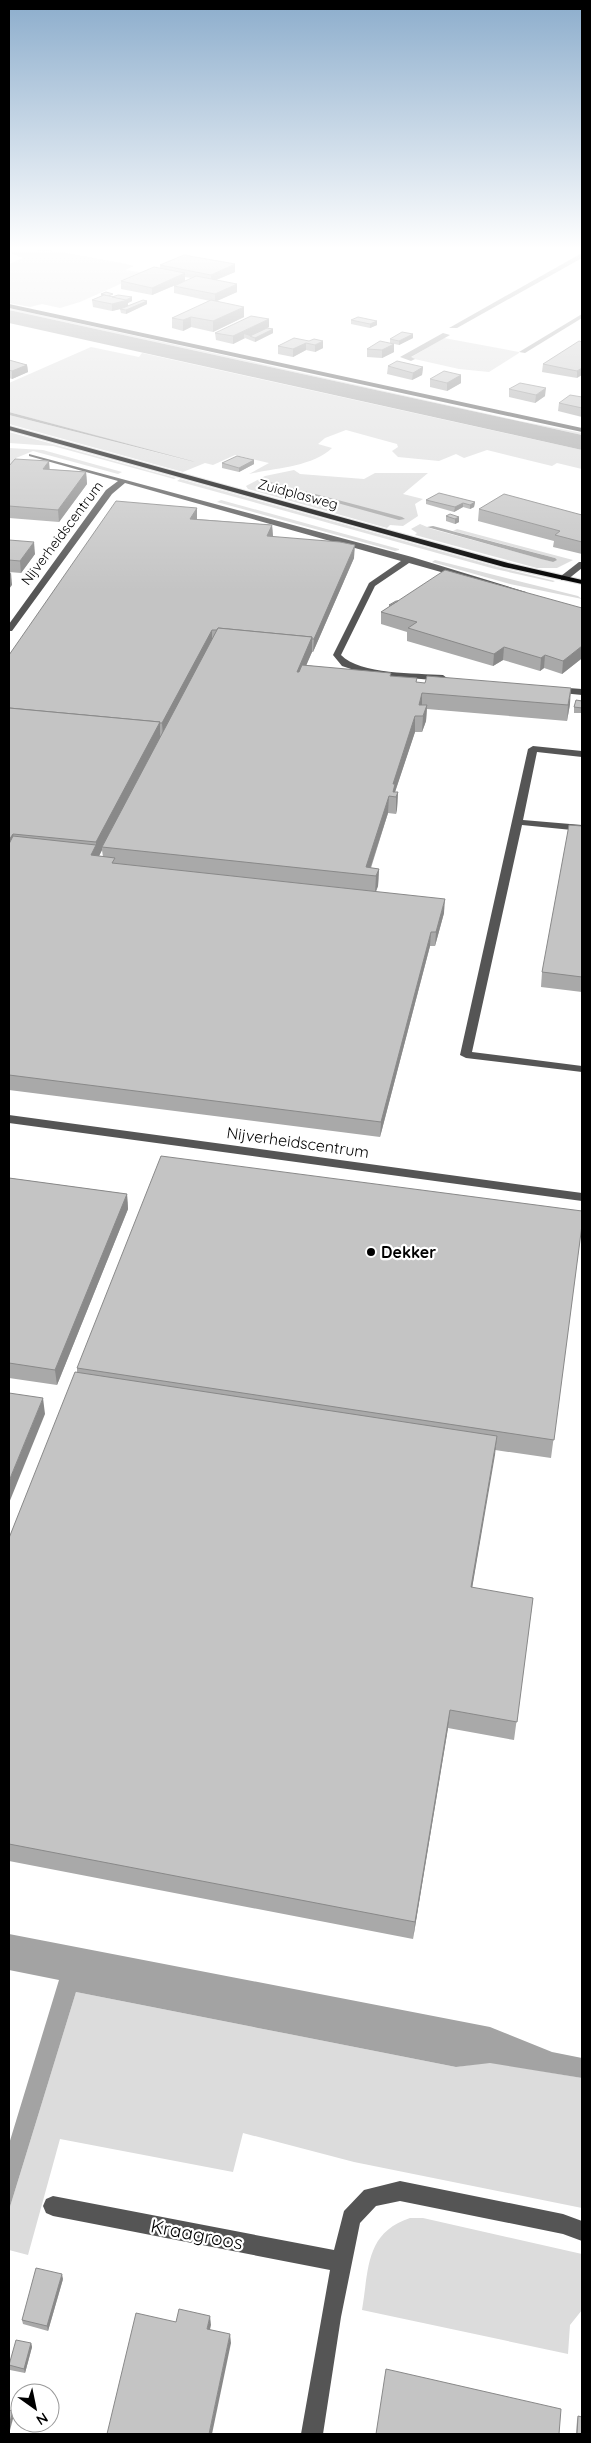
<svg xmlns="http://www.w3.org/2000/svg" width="591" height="2443" font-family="Quicksand,sans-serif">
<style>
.green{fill:#dcdcdc}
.water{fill:#a3a3a3}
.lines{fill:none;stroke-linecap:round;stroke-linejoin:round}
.major-casing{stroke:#dbdbdb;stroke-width:2}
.minor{fill:#555;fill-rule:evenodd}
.major{fill:#000;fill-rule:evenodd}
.wall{fill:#a9a9a9;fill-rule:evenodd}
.shaded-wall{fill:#898989}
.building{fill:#c4c4c4;stroke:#898989}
.poi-dot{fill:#000;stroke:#fff;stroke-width:2}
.labels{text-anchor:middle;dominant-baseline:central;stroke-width:4.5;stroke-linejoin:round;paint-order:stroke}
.far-street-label{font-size:14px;fill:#000;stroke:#fff}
.street-label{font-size:16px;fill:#000;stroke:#fff}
.poi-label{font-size:16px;font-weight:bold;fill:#000;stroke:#fff;text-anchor:start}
.near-street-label{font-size:19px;fill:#000;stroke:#fff}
</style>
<rect width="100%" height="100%" fill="#fff"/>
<g class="green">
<path d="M30,249H45L127,264L134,266L125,270L145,273L80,302L60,308L42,304L30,307L9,303V264L23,258L10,253C20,249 31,255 39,251Z"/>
<polygon points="9,308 520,421 582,433 582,435 9,310"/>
<polygon points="444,338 519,352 519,353 489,372 459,369 410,358"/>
<path d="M91,347L139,357L142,353L582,450V469L557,463L552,466L487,450L464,458L456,454L439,461L398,457L392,451L398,447L397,444L346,430L325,438L318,444L332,448C312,467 275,468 249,474L269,463L235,455L213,465L205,463L183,472L9,424V415L194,462L9,412V383Z"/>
<polygon points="9,432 176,478 174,479 53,446 9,443"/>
<polygon points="9,448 43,450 122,472 118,474 33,451 16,458 9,474"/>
<polygon points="294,470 300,474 364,479 375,473 428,473 403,494 423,499 415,504 418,516 403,526 390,525 387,528 248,489 246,486 265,476"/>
<polygon points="180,479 498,567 555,581 553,582 495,569 177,481"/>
<polygon points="221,500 399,549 399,550 395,551 217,502"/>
<polygon points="420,524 432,529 553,562 555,558 453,531 457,529 573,560 557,568 537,568 415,535 417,533 411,529"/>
<polygon points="435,560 578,596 582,599 510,584 432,562"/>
<polygon points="76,1992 456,2067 490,2062 582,2078 582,2208 354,2162 243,2133 233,2172 60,2139 28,2255 9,2250 9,2210"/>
<path d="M410,2218H423L582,2254V2310L570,2325L568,2354L362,2310C369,2269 365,2233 410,2218Z"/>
</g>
<g class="water">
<polygon points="582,253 582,258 457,328 449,328"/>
<polygon points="9,310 582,435 582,450 9,323"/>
<polygon points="582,314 582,318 525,353 519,352"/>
<polygon points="443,333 450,335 411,357 415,359 411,361 400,357"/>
<polygon points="9,412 192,461 195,462 9,415"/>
<polygon points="270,482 402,517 405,519 399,520 265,483"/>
<polygon points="433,526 555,558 557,560 553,562 541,559 427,527"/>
<polygon points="9,1934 490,2027 552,2052 582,2058 582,2078 490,2063 456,2067 76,1992 9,2210 9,2144 59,1980 9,1970"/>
</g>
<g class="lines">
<g class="major-casing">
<polygon id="major" points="9,426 508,563 582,580 582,584 504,567 9,430"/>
</g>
<g class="minor">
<polygon points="9,304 582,428 582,432 9,308"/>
<path d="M29,454L412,557L526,592L519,594L409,563L375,586L341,655C360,675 416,673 443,675L447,678L443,681L366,674L342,666L333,655L369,583L401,561L125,483L112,494L12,631H9V624L106,490L118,481L29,456Z"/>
<polygon points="579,562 582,562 582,568 567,580 561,580 561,576"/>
<polygon points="555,687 582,689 582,695 552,692 551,690"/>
<polygon points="533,746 582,751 582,757 537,752 523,820 582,825 582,831 522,825 472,1052 582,1066 582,1072 466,1058 460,1055 528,749"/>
<polygon points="9,1115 582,1193 582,1201 9,1123"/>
<polygon points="400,2181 563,2214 582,2221 582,2241 563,2234 400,2201 376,2206 360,2223 341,2317 323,2434 301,2434 330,2270 53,2216 46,2213 43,2206 46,2199 53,2196 334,2250 344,2211 364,2190"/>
</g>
<use href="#major" class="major"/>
</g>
<g class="wall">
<polygon points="160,265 235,272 216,280 237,292 216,301 244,317 213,332 191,327 183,331 172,328 172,318 210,301 174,293 174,286 192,278 185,277 185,281 152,295 121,289 121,281 160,269"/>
<polygon points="101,294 113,296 132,297 132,301 128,303 128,306 147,301 147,304 126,314 121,313 120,309 121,309 112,311 93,307 92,300 101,296"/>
<polygon points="351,320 377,321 377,325 370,328 351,324"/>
<polygon points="269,327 267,328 273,329 273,333 255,342 245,338 233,344 216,340 215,333"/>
<polygon points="413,334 413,338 399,345 390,343 390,339"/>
<polygon points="309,341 323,348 315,352 306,350 293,357 278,354 278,346"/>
<polygon points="582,342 577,378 542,372 543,364"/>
<polygon points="394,344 394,352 382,358 367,357 367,349"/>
<polygon points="9,360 27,365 28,372 12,379 9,378"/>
<polygon points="388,366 423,367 422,375 412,380 387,374"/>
<polygon points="461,375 461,383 447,391 430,387 430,379"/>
<polygon points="509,389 545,396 535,403 509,397"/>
<polygon points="582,397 582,417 558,411 559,403"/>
<polygon points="254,460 254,464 239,472 222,468 222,463"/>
<polygon points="9,466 86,472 87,484 59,522 9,518"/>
<polygon points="426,500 475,502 474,507 470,509 463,507 454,512 426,504"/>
<path d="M197,508V519L272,525L273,537L354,558L313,652H312L306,665L391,676L417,683L570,704L567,721L427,709L426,721L422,732H415L395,792H398L397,809L396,814L388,813L371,868L379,869L378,886L376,892L444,913L435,946H430L380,1137L9,1090V655ZM102,850L103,857L99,856Z"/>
<polygon points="479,509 582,515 582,554 553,547 554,541 478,521"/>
<polygon points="446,516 459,517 459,522 455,524 446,521"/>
<polygon points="9,540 35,554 21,573 9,572"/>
<polygon points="398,601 582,608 582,659 581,659 562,674 544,668 540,671 503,660 493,666 407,641 407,632 381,624 381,612 389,607 389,605"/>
<polygon points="582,701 582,713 574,713 574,707"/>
<polygon points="582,826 582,992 541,987 542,972"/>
<polygon points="9,1178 127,1194 128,1209 57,1385 9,1378"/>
<polygon points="582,1225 551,1458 495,1450 472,1588 533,1598 514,1740 448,1728 413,1939 9,1861 9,1538 77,1372 77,1368"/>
<polygon points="63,2279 48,2331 23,2324 22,2320"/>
<polygon points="31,2343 32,2347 25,2373 10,2370 9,2364"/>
<polygon points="578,2416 582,2434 576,2434 577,2420"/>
</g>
<g class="shaded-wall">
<polygon points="235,264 235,272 211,282 211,275"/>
<polygon points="185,273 185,281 152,295 152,288"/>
<polygon points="237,284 237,292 215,302 215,294"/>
<polygon points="132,297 132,301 128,303 128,307 112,311 112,304"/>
<polygon points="147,301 147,304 126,314 126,310"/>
<polygon points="244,307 244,317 213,332 213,321"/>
<polygon points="191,317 191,327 183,331 183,320"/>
<polygon points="269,319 269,327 250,336 244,334 244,338 245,338 233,344 233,336"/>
<polygon points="377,321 377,325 370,328 370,324"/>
<polygon points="273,329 273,333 255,342 255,338"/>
<polygon points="413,334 413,338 399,345 399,341"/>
<polygon points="323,341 323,348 315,352 315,345"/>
<polygon points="306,343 306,350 293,357 293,349"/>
<polygon points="394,344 394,352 382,358 382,350"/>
<polygon points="27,365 28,372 12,379 12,371"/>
<polygon points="423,367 422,375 412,380 413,373"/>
<polygon points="582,368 582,375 577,378 577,371"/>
<polygon points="461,375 461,383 447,391 447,383"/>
<polygon points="546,388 545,396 535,403 536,395"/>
<polygon points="254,460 254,464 239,472 239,468"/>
<polygon points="49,461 50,473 43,469"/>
<polygon points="86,472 87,484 59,522 58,510"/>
<polygon points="475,502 474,507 470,509 470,505"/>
<polygon points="463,503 463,507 454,512 455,507"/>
<polygon points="197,508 197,520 190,519"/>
<polygon points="459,517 459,522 455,524 455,519"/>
<polygon points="272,525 273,537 267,536"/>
<polygon points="34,542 35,554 21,573 20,561"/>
<polygon points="355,545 354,558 313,652 314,639"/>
<polygon points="11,572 12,585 9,589 9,575"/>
<polygon points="212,630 212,643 163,737 162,723"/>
<polygon points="312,637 312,652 297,687 297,672"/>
<polygon points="582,646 581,659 562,674 563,661"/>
<polygon points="504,647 503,660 493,666 494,654"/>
<polygon points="545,655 544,668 540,671 541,658"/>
<polygon points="571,688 570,704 567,721 568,705"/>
<polygon points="422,693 422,709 419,705"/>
<polygon points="427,705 426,721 422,732 423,716"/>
<polygon points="415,716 415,732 395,792 393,797 393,784"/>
<polygon points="160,722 160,738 102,847 102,850 92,870 91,855 96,845 96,842"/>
<polygon points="398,792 397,809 396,814 396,797"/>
<polygon points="389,796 388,813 368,875 366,867"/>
<polygon points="13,834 15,850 9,845 9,840"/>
<polygon points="379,869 378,886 375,893 376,876"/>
<polygon points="445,899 444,913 435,946 436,932"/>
<polygon points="431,932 430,946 380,1137 381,1122"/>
<polygon points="127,1194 128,1209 57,1385 55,1370"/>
<polygon points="43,1398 45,1414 9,1503 9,1481"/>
<polygon points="497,1436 495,1455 469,1606 471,1587"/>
<polygon points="450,1710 448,1728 413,1939 415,1922"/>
<polygon points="62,2274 63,2279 48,2331 47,2326"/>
<polygon points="210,2316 211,2325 208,2338 207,2329"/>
<polygon points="230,2334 231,2343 212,2434 209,2434"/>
<polygon points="31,2343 32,2347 25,2373 24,2369"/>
<polygon points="13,2411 14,2415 9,2434 9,2425"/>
</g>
<g class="building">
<polygon points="184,255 235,264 211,275 160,265"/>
<polygon points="154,267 185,273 152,288 121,281"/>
<polygon points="196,276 237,284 215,294 174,286"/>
<polygon points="106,292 113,294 108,296 101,294"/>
<polygon points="104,295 128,300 112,304 92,300"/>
<polygon points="118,295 132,297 126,300 112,297"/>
<polygon points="143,300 147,301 126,310 120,309"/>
<polygon points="211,300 244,307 213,321 191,317 183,320 172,318"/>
<polygon points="251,316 269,319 233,336 215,333"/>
<polygon points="358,317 377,321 370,324 351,320"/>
<polygon points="267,328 273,329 255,338 250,336"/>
<polygon points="402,332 413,334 399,341 390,339"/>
<polygon points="294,338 309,341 314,339 323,341 315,345 306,343 293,349 278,346"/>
<polygon points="380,341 394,344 382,350 367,349"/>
<polygon points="579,341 582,342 582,368 577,371 543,364"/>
<polygon points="9,360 27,365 12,371 9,370"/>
<polygon points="397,361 423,367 413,373 388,366"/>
<polygon points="444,371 461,375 447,383 430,379"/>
<polygon points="520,383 546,388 536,395 509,389"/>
<polygon points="570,395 582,397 582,408 559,403"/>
<polygon points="237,456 254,460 239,468 222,463"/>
<polygon points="15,459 49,461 43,469 86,472 58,510 9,506 9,466"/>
<polygon points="439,493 475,502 470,505 463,503 455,507 426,500"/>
<polygon points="504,494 582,515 582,542 555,535 560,531 479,509"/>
<polygon points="116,501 197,508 190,519 272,525 267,536 340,542 355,545 314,639 312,639 312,637 218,628 217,630 212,630 162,723 159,723 160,722 9,708 9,655"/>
<polygon points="450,514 459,517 455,519 446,516"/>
<polygon points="9,540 34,542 20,561 9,560"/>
<polygon points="445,570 582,608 582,646 563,661 545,655 541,658 504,647 494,654 408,628 417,622 381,612"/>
<polygon points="396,601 398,601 391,605 389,605"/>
<polygon points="218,628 312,637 297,672 299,672 302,665 391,673 390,676 417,678 416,682 425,683 427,676 571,688 568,705 422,693 419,705 427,705 423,716 415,716 393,784 395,784 393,792 398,792 396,797 389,796 366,867 379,869 376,876 102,847"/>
<polygon points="576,700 582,701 582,708 574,707"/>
<polygon points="9,708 160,722 96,842 13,834 9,840"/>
<polygon points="569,825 582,826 582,977 542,972"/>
<polygon points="13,836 96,845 91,855 115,858 112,863 445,899 436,932 431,932 381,1122 9,1075 9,844"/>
<polygon points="161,1156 582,1211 582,1225 554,1440 77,1368"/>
<polygon points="9,1178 127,1194 55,1370 9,1363"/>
<polygon points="75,1372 497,1436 471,1587 533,1598 517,1722 450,1710 415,1922 9,1844 9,1538"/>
<polygon points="9,1393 43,1398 9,1481"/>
<polygon points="36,2268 62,2274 47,2326 22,2320"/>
<polygon points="179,2309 210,2316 207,2329 230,2334 209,2434 107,2434 136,2313 176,2322"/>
<polygon points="16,2340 31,2343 24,2369 9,2365"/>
<polygon points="386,2369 561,2409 559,2434 376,2434"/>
<polygon points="9,2410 13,2411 9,2425"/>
<polygon points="578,2416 582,2417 582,2434 577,2434"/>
</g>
<linearGradient id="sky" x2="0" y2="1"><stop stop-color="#8cadcc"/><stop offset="0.42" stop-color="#fff"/><stop offset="1" stop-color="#fff" stop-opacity="0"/></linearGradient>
<rect width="591" height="591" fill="url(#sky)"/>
<circle class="poi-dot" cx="371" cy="1252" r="5"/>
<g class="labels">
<g class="far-street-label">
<text transform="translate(298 494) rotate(15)">Zuidplasweg</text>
<text transform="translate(62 533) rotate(-53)">Nijverheidscentrum</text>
</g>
<g class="street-label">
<text transform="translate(298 1142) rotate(8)">Nijverheidscentrum</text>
</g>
<g class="poi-label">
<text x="381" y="1252">Dekker</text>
</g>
<g class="near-street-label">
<text transform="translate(197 2234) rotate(11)">Kraagroos</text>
</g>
</g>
<rect width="591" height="2443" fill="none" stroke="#000000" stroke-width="20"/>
<g transform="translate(35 2408) rotate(147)"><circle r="24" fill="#ffffff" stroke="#999999"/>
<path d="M0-4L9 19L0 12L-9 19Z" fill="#000000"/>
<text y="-8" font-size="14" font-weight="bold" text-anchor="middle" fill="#000000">N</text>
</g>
</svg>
